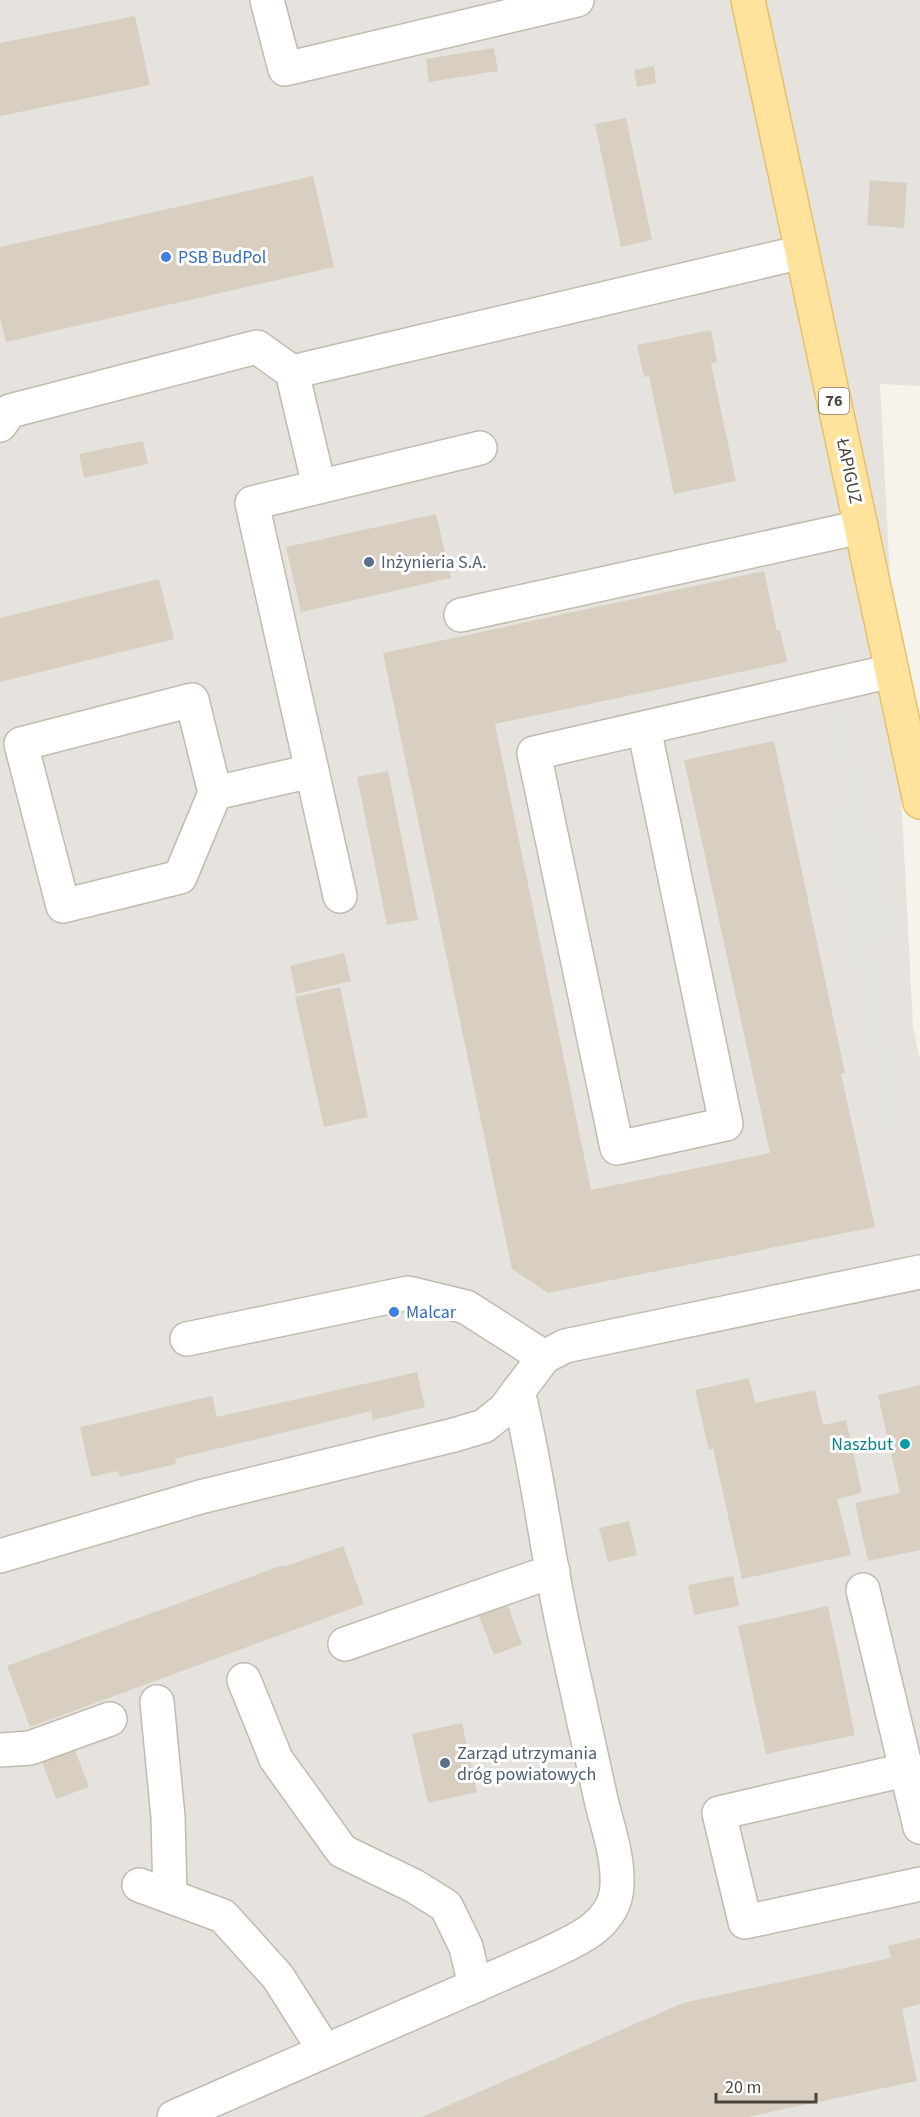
<svg xmlns="http://www.w3.org/2000/svg" width="920" height="2117" font-family="'Source Sans 3',sans-serif">
<style>
.industrial{fill:#e6e2dd}
.parking{fill:#e5e3e0}
.building{fill:#d8cfc1}
.lines{fill:none;stroke-linecap:round;stroke-linejoin:round}
.minor-casing{stroke:#c2bbae;stroke-width:36}
.major-casing{stroke:#e6c16a;stroke-width:36}
.minor{stroke:#fff;stroke-width:33}
.major{stroke:#ffe39c;stroke-width:33}
.shop-dot{fill:#3f7fe0;stroke:#fff;stroke-width:2}
.service-dot{fill:#5c6f8a;stroke:#fff;stroke-width:2}
.culture-dot{fill:#0f9aa8;stroke:#fff;stroke-width:2}
.labels{text-anchor:middle;dominant-baseline:central;stroke-width:6;stroke-linejoin:round;paint-order:stroke}
.shield{fill:#fff;stroke:#817c74;stroke-width:1.5}
.shield-label{font-size:16px;font-weight:bold;fill:#4b4439}
.shop-label{font-size:18px;fill:#366cbe;stroke:#fff;text-anchor:start}
.street-label{font-size:18px;fill:#4b4439;stroke:#fff}
.service-label{font-size:18px;fill:#4e5e75;stroke:#fff;text-anchor:start}
.culture-label{font-size:18px;fill:#0d838f;stroke:#fff;text-anchor:end}
</style>
<rect width="100%" height="100%" fill="#f6f3ec"/>
<polygon class="industrial" points="0,0 920,0 920,386 880,384 913,1026 920,1060 920,2117 0,2117"/>
<polygon class="parking" points="838,705 850,707 902,936 875,942 910,1128 883,1132 817,808 843,801 823,706"/>
<g class="building">
<polygon points="135,16 150,85 0,116 0,43"/>
<polygon points="494,48 498,71 429,82 426,59"/>
<polygon points="654,66 656,83 637,87 634,70"/>
<polygon points="626,118 652,240 621,247 595,124"/>
<polygon points="313,176 334,267 6,342 0,317 0,247"/>
<polygon points="870,180 907,183 904,228 867,225"/>
<polygon points="711,330 717,362 711,364 736,481 674,494 649,376 644,377 637,345"/>
<polygon points="143,441 148,464 84,478 79,454"/>
<polygon points="436,514 451,578 301,612 286,547"/>
<polygon points="764,571 777,631 780,630 787,662 495,724 591,1190 770,1153 684,760 774,741 845,1073 841,1074 875,1227 548,1293 512,1269 383,653"/>
<polygon points="159,579 174,639 0,682 0,618"/>
<polygon points="388,771 418,920 387,925 357,777"/>
<polygon points="344,953 351,981 296,994 290,966"/>
<polygon points="340,987 368,1117 324,1127 295,997"/>
<polygon points="417,1372 425,1407 373,1420 371,1411 175,1459 176,1464 120,1477 118,1471 91,1477 80,1427 212,1396 217,1417"/>
<polygon points="749,1378 755,1403 815,1390 823,1425 846,1420 862,1493 837,1499 851,1555 742,1579 713,1448 709,1450 695,1390"/>
<polygon points="920,1385 920,1550 868,1561 855,1503 900,1493 878,1395"/>
<polygon points="629,1521 637,1555 608,1562 599,1528"/>
<polygon points="343,1546 364,1604 30,1727 7,1666 283,1565 284,1567"/>
<polygon points="733,1576 739,1606 694,1615 688,1585"/>
<polygon points="508,1606 522,1644 494,1655 479,1616"/>
<polygon points="828,1606 855,1735 766,1754 738,1626"/>
<polygon points="462,1723 477,1792 428,1803 412,1734"/>
<polygon points="75,1750 89,1787 56,1799 42,1762"/>
<polygon points="920,1938 920,2004 902,2009 917,2081 747,2117 422,2117 683,2003 891,1958 888,1946"/>
</g>
<g class="lines">
<g class="minor-casing">
<g id="minor">
<polyline points="267,0 285,69 577,0"/>
<polyline points="292,372 319,486"/>
<polyline points="0,425 10,411 257,347 292,372 802,252"/>
<polyline points="461,615 861,527"/>
<polyline points="644,728 726,1124 617,1148 534,753 892,671"/>
<polyline points="215,793 180,877 63,906 21,744 192,700 215,793 312,771"/>
<polyline points="340,896 252,503 480,448"/>
<polyline points="187,1339 408,1293 466,1307 544,1357"/>
<polyline points="0,1556 200,1497 454,1435 484,1426 505,1409 544,1357 565,1346 920,1272"/>
<polyline points="863,1590 920,1827"/>
<polyline points="345,1644 553,1571"/>
<polyline points="244,1680 276,1759 342,1851 414,1886 446,1906 466,1947 475,1986"/>
<polyline points="157,1702 168,1817 170,1896"/>
<polyline points="0,1750 30,1748 110,1719"/>
<polyline points="905,1770 719,1813 745,1922 920,1884"/>
<polyline points="139,1885 223,1916 278,1977 325,2051"/>
<path d="M174,2117L543,1956C571,1942 609,1929 616,1894C621,1866 609,1831 602,1804C590,1748 577,1692 565,1636C547,1555 538,1472 518,1391"/>
</g>
</g>
<g class="major-casing">
<polyline id="major" points="748,0 920,802"/>
</g>
<use href="#minor" class="minor"/>
<use href="#major" class="major"/>
</g>
<g class="shop-dot">
<circle cx="166" cy="257" r="6"/>
<circle cx="394" cy="1312" r="6"/>
</g>
<g class="service-dot">
<circle cx="369" cy="562" r="6"/>
<circle cx="445" cy="1763" r="6"/>
</g>
<circle class="culture-dot" cx="905" cy="1444" r="6"/>
<g class="labels">
<rect class="shield" x="819" y="388" width="30" height="26" rx="4.5"/>
<g class="shield-label">
<text x="834" y="401">76</text>
</g>
<g class="shop-label">
<text x="178" y="257">PSB BudPol</text>
<text x="406" y="1312">Malcar</text>
</g>
<g class="street-label">
<text transform="translate(849 471) rotate(78)">ŁAPIGUZ</text>
</g>
<g class="service-label">
<text x="381" y="562">Inżynieria S.A.</text>
<text x="457" y="1753">Zarząd utrzymania<tspan x="457" dy="21">dróg powiatowych</tspan></text>
</g>
<g class="culture-label">
<text x="893" y="1444">Naszbut</text>
</g>
</g>
<path d="M716 2093v9h100v-9" fill="none" stroke="#4b4439" stroke-width="3"/>
<text x="725" y="2093" font-size="18" fill="#4b4439" stroke="#ffffff" stroke-width="4.5" paint-order="stroke">20 m</text>
</svg>
